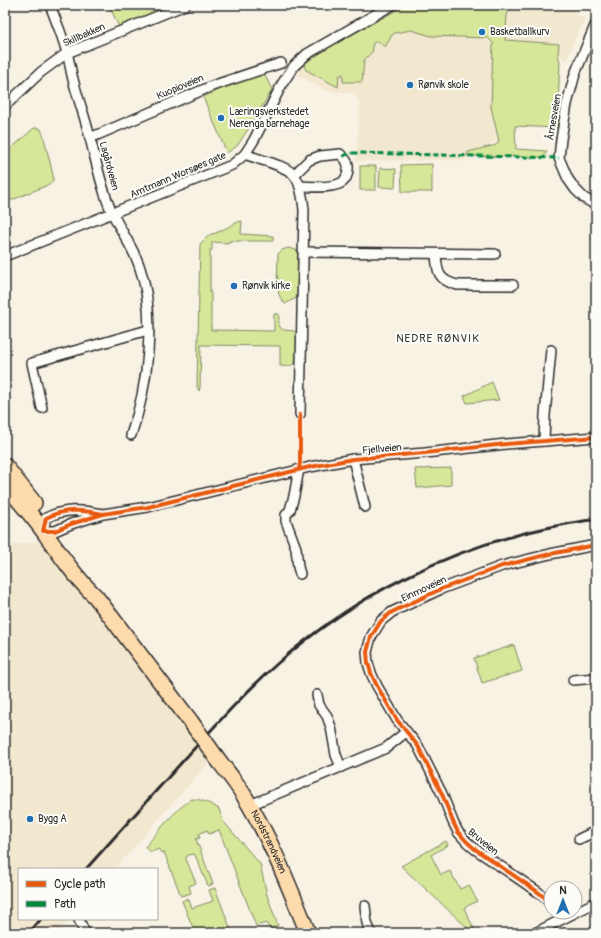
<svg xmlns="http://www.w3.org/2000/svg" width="601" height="938" font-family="Pangolin,sans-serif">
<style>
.built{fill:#f2e7cf}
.green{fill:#d6e79a;stroke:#808962}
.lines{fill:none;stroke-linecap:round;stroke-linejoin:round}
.street-casing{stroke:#2b2b2b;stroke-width:12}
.primary-casing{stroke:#2b2b2b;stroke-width:18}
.street{stroke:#fdfcf7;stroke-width:9}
.primary{stroke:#fedbac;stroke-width:15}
.rail{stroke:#2b2b2b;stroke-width:3}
.primary-bridge-casing{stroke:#2b2b2b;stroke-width:18;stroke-linecap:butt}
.primary-bridge{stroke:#fedbac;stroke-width:15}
.quiet{stroke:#00873e;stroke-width:3;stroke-dasharray:6 3;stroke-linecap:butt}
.cycleway-casing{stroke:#fdfcf7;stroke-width:6}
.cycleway{stroke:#e8590c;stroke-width:4}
.poi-dot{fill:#1f6fb2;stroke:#fdfcf7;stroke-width:1.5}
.labels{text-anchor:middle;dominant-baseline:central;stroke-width:4;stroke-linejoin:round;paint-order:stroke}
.poi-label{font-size:10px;fill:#2b2b2b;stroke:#fdfcf7;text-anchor:start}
.street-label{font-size:10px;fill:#2b2b2b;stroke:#fdfcf7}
.neighbourhood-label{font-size:11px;letter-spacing:1px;fill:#2b2b2b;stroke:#fdfcf7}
</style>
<rect width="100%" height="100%" fill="#f8f2e5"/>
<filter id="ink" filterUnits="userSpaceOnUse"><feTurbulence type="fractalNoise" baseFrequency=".025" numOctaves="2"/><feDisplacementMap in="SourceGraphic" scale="8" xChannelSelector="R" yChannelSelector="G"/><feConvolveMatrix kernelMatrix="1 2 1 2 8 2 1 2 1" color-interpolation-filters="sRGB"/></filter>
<g filter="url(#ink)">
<g class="built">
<polygon points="401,5 506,5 511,9 514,5 576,5 572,10 585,20 577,34 570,51 567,61 558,54 558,44 505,136 462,161 454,160 356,161 360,103 354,93 327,91 298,75 296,70 310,57"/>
<polygon points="42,541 78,582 211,761 201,771 115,869 19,869 19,919 70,919 58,933 5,933 5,546"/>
</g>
<g class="green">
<polygon points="109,5 183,5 183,6 119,27"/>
<polygon points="406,5 487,5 510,8 507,15 505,40 559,44 558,54 560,62 557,128 515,126 516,149 547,151 545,155 543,157 467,156 468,152 496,145 499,141 491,107 493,43 488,38 431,36 411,30 395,33 391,36 391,37 385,47 380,43 378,41 373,43 372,47 373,51 364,60 362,82 343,82 343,74 339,76 338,87 306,70 304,65 308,61 333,45"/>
<polygon points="263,71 272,90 249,128 237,146 227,153 203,97"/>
<polygon points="34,128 40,128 43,134 53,175 53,182 50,184 5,203 5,154"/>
<polygon points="432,164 432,192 402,192 401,165"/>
<rect x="360" y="166" width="16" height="24"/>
<polygon points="380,168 396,169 395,188 379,187"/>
<path d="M242,221L241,234L273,236V241H229V243L212,242V250H210V293H211V330L274,331V314H279C279,318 278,324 280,327C283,333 293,328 297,333C297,342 300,363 290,366C287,367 283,366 280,366V346L201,345L200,388L199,391L197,387L200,244L205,239L211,234L216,233L238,222Z"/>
<polygon points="288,248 296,250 299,253 298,297 285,304 280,297 277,288 278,254 282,250"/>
<polygon points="492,382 499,400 467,403 464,396"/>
<polygon points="451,468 451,485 417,488 415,469"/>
<polygon points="514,645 522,671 482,683 474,658"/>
<path d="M192,799C202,799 211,804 219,809L223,821L260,864L267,895L278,926L270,929L266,923L256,926L219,830L209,834L207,830L199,834L200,838L196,839L213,884L208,886L195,855L192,854L189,855L186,857V859L196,883L189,886L191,893L181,896L164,852L161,853L159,849L151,852L145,847C160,830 173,811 192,799Z"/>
<polygon points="446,841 448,845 431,855 441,875 450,871 460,889 469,885 477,901 464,908 476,933 473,933 401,866"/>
<polygon points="215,888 232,933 195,933 182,901 188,898 192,908 213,901 209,890"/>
</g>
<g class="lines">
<g class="street-casing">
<g id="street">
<path d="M50,5C56,21 63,37 67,53C70,63 71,73 74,83C79,102 86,120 90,138C95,157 99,176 105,194C112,220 130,240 139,265C157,314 148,387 131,435"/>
<polyline points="596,24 594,28 575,74 567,104 561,139 559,158 568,179 575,189 584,198 596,205"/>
<polyline points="5,106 41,72 67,53 185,5"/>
<polyline points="90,138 212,86 281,63"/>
<path d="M245,154C258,160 284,164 294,175C301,183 303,200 304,210L300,414"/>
<path d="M294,175L309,160L320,156L340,154C346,159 349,163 348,170C348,175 345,181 341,183C332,188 310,187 300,186"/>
<polyline points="304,252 495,254"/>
<path d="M436,254C437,272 438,280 457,285H513"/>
<polyline points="5,256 232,165 245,154 254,140 282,84 294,66 307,54 392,5"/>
<polyline points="42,408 32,363 148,330"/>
<polyline points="544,441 545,415 551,350"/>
<polyline points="353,459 365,507"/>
<polyline points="299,469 294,496 290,510 286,515 286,521 296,548 298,567 300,574"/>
<path d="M103,514C82,510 65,508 46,518L43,531H55L71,524L103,514L148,507L310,467L353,459L425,453L506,444L596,437"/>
<polyline points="573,680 596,678"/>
<polyline points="317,695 319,705 327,716 331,727 336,755 341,767"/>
<polyline points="250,805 386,748 406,732"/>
<polyline points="579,839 596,831"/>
<polyline points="551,903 538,892 475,849 467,842 458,832 453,822 442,794 418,746 397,720 377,686 371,673 368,663 367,652 371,637 381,621 392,612 441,589 502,566 550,554 596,545"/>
<polyline points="365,906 367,923 371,933"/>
<polyline points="79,920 85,933"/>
<polyline points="535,933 596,902"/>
</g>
</g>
<g class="primary-casing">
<g id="primary">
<polyline points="5,466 34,503"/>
<path d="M5,483C17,499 30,513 42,529C59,553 75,577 96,597L191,722"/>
<path id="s1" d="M216,757C225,769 235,781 243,794C270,837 289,886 308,933"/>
</g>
</g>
<use href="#street" class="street"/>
<use href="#primary" class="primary"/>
<g class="rail">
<path d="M86,869C118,833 150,798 182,762C213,728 243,694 278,663C353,597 447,549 546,528C562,524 579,522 596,519"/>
<polyline points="29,933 41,919"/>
</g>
<g class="primary-bridge-casing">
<polyline id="primary-bridge" points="191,722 216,757"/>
</g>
<use href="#primary-bridge" class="primary-bridge"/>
<polyline class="quiet" points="343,156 351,153 359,153 559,158"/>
<g class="cycleway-casing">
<g id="cycleway">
<polyline points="299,469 300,463 300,414"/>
<path d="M103,514C82,510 65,508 46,518L43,531H55L71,524L103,514L148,507L310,467L353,459L425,453L506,444L596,437"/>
<polyline points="551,903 538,892 475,849 467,842 458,832 453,822 442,794 418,746 397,720 377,686 371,673 368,663 367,652 371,637 381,621 392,612 441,589 502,566 550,554 596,545"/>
</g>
</g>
<use href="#cycleway" class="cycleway"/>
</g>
</g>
<g class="poi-dot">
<circle cx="482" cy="32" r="4"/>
<circle cx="410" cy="85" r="4"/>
<circle cx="221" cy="118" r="4"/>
<circle cx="234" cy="286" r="4"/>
<circle cx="30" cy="819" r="4"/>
</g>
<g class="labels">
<g class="poi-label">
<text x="490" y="32">Basketballkurv</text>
<text x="418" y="85">Rønvik skole</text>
<text x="229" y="112">Læringsverkstedet<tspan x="229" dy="12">Nerenga barnehage</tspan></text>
<text x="242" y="286">Rønvik kirke</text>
<text x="38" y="819">Bygg A</text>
</g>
<g class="street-label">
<text transform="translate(84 35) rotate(-24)">Skillbakken</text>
<text transform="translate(180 87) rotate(-23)">Kuopioveien</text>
<text transform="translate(554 117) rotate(-80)">Årnesveien</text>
<text transform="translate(109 166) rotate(75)">Lagårdveien</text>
<text transform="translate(178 175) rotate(-23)">Amtmann Worsøes gate</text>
<text transform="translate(382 449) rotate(-5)">Fjellveien</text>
<text transform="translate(424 589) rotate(-25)">Einmoveien</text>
<text stroke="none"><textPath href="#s1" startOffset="100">Nordstrandveien</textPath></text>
<text transform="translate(483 842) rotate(39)">Bruveien</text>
</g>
<g class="neighbourhood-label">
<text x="438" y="338">NEDRE RØNVIK</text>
</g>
</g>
<rect width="601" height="938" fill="none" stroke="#fdfcf7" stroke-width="20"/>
<rect x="10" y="10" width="581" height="918" fill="none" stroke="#2b2b2b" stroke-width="1.5" filter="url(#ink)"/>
<rect x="18" y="868" width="140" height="52" fill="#fdfcf7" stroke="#a9a8a5"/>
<rect x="26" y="881" width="20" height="6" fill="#e8590c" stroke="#a9a8a5"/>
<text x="54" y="888" font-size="12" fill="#2b2b2b">Cycle path</text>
<rect x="26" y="901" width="20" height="6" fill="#00873e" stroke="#a9a8a5"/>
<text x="54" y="908" font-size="12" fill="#2b2b2b">Path</text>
<g transform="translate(563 900)"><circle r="19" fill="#fdfcf7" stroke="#a9a8a5"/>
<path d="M0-3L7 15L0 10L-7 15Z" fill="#1f6fb2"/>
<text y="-6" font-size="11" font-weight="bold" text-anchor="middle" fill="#2b2b2b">N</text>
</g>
</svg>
